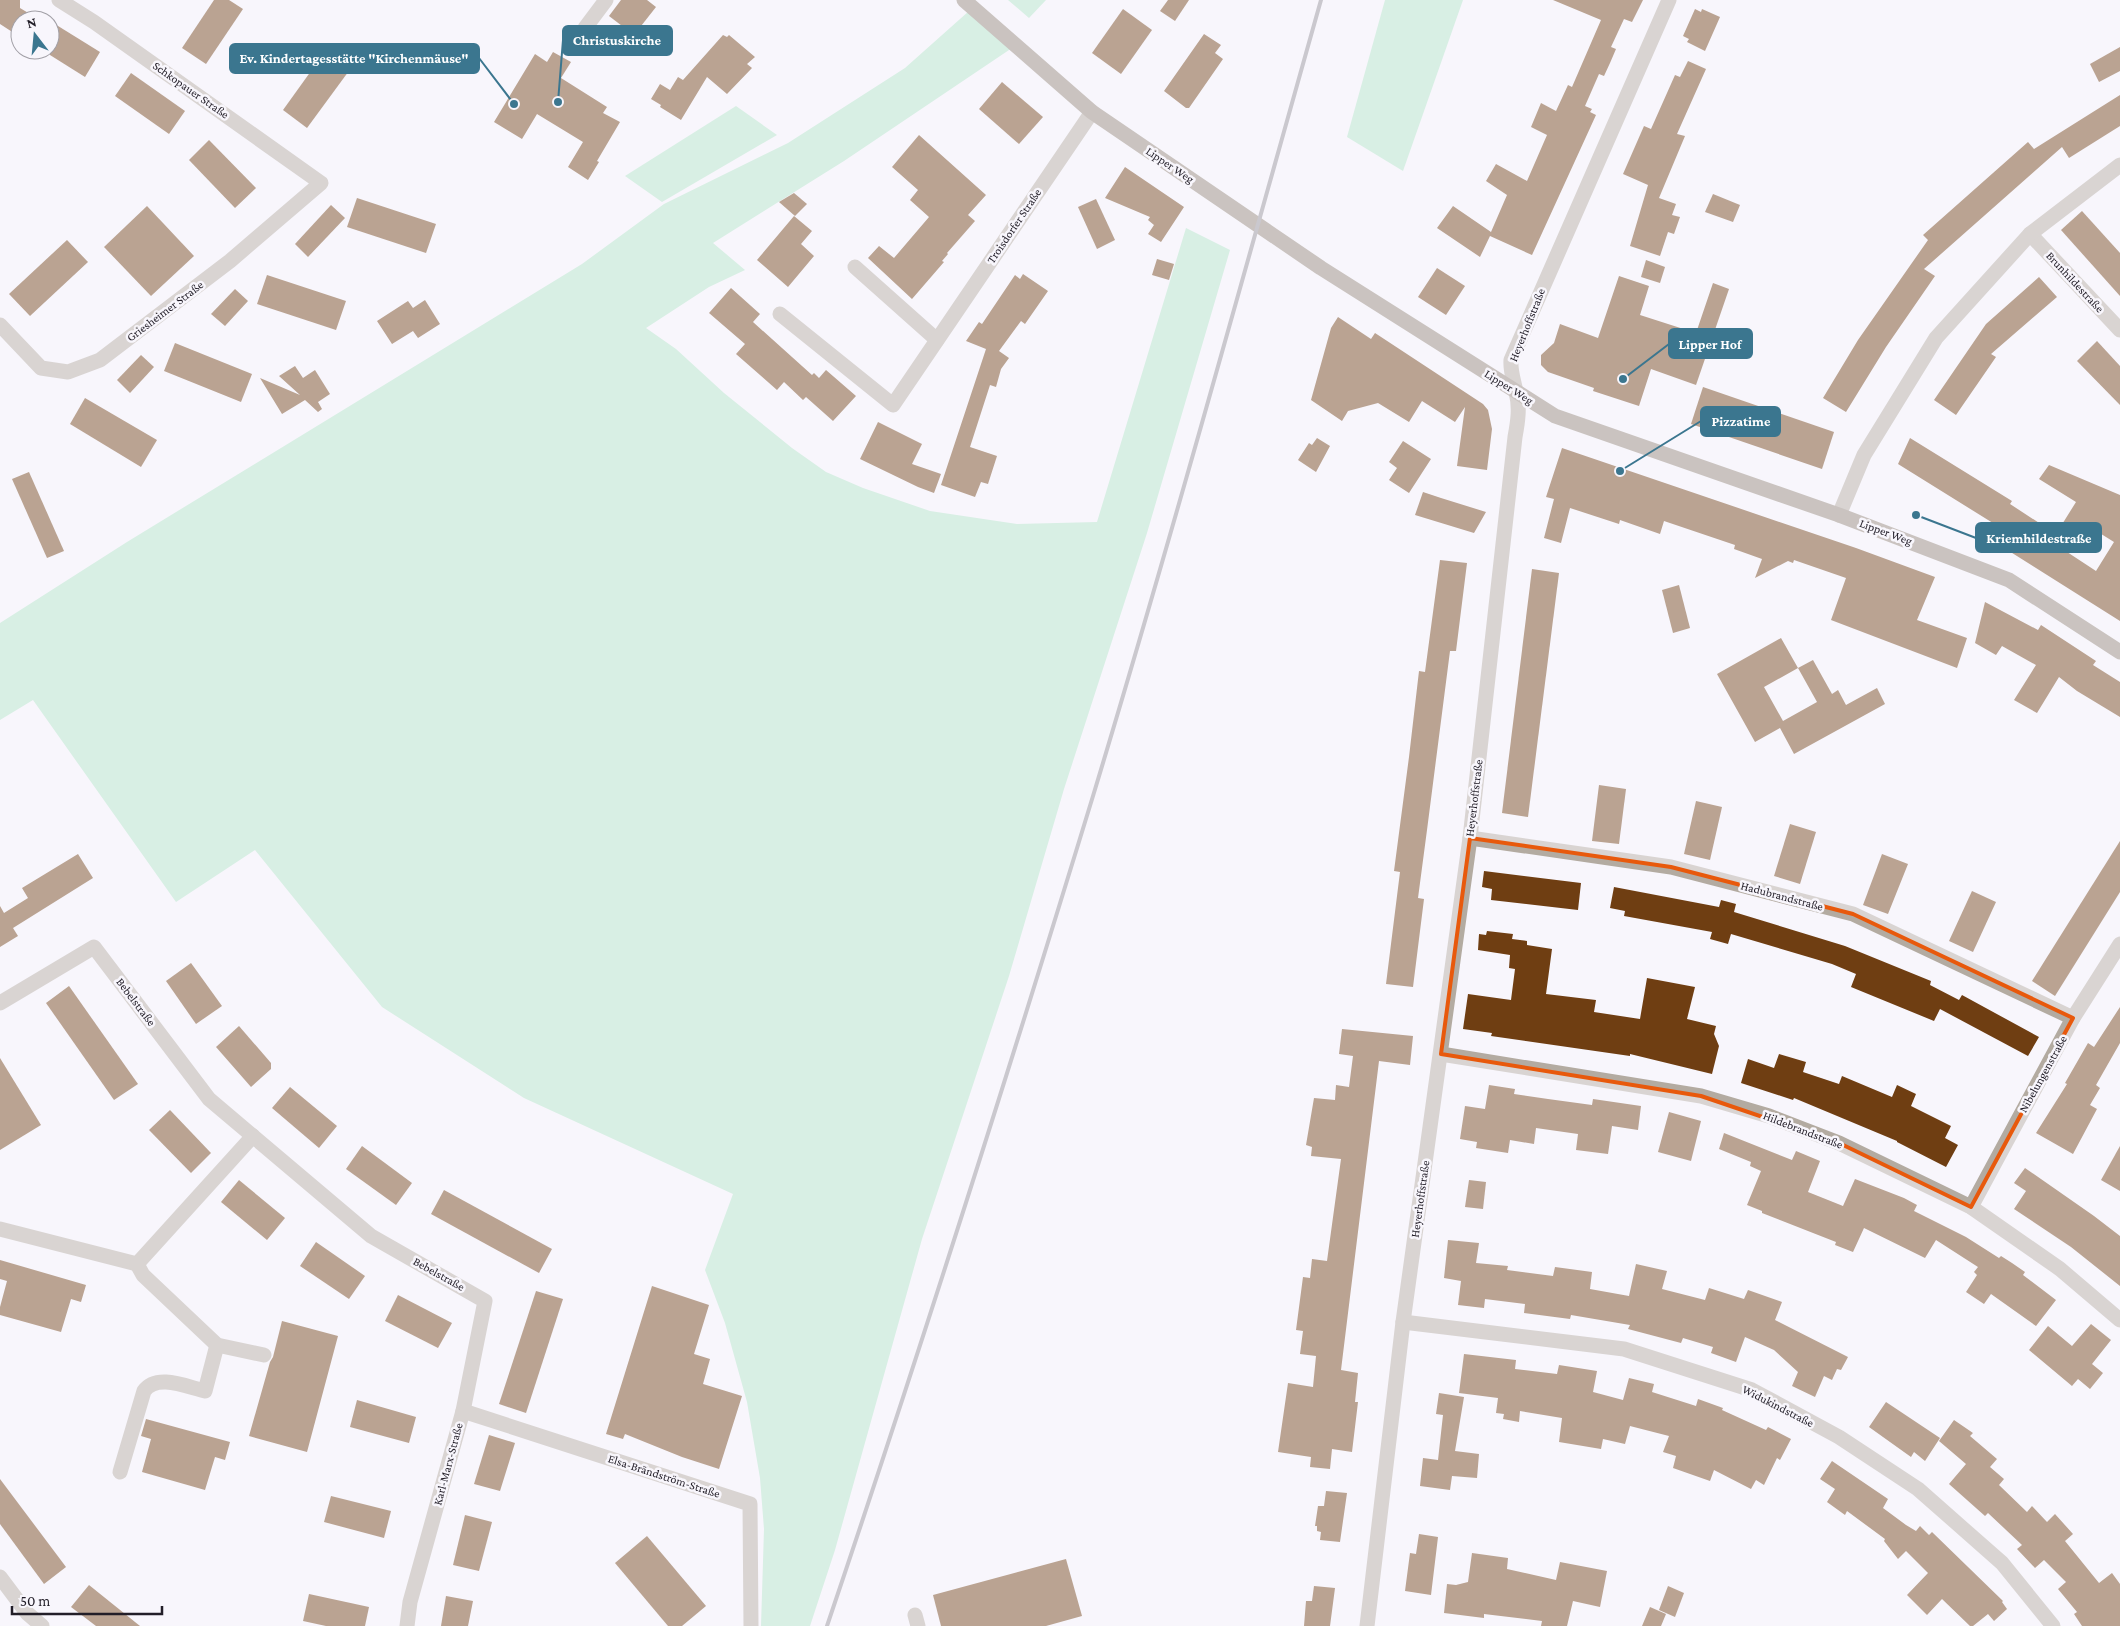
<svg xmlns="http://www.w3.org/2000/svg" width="2120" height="1626" font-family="'Crimson Pro',serif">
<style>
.green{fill:#b1e6c8}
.building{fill:#6f3e12;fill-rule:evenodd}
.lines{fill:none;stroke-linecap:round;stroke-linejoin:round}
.street{stroke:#b3aba1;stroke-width:15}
.secondary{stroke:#928678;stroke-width:15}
.rail{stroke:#939098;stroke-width:4}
.marked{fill:none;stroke:#e8590c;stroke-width:4;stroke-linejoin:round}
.labels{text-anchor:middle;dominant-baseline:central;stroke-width:5;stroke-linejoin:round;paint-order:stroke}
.street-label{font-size:12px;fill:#221e28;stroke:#f8f6fc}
.leader{fill:none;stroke:#3b768f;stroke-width:2}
.callout-dot{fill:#3b768f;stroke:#f8f6fc;stroke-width:2}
.callout{fill:#3b768f;stroke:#3b768f;stroke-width:2}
.callout-label{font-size:14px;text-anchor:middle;font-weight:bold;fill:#fff}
</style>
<rect width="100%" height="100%" fill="#f8f6fc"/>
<g class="green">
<polygon points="1008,0 1046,0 1029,18"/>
<polygon points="1385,0 1463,0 1403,171 1347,137"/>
<polygon points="969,11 1012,48 844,161 713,243 745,270 709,287 646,328 676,349 724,393 792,448 826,472 863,488 930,511 1017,524 1097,522 1186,228 1230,250 1147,533 1064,789 1009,976 922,1239 835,1550 810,1626 761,1626 764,1529 760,1478 747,1402 725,1323 705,1270 733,1194 524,1098 382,1007 255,850 176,902 33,700 0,720 0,623 127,542 582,264 664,204 788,143 905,68"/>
<polygon points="736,106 777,135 662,202 625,176"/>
</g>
<g class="building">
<polygon points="0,0 20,0 20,8 40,20 20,20 20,37 0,24"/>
<polygon points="214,0 229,0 243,9 206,64 182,48"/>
<polygon points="621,0 647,0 656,7 634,35 609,16"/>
<polygon points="1168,0 1189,0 1175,21 1160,11"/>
<polygon points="1553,0 1643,0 1632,22 1624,19 1611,47 1616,49 1610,63 1604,76 1599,74 1585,106 1592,109 1590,112 1596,115 1532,255 1490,236 1480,257 1437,228 1453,206 1491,232 1507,195 1486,181 1496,164 1527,181 1547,135 1531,127 1541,103 1556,111 1568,85 1572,87 1601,20"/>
<polygon points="1123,9 1152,30 1121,74 1092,53"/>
<polygon points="1695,9 1701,12 1702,9 1720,17 1705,51 1687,42 1689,39 1683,36"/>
<polygon points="50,21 100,52 85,77 50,55"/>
<polygon points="1204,34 1221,45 1215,53 1223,59 1189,108 1186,108 1164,91"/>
<polygon points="723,35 727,37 729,35 755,57 747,64 752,68 727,94 707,77 681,120 660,107 661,105 651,99 660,84 670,90 678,77 683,80"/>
<polygon points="329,46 354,64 307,128 283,110"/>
<polygon points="2120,47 2120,71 2099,82 2090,64"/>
<polygon points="553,52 571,62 561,78 607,107 603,113 620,122 597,161 599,162 588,180 568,167 583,142 537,114 522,139 494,122 535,54 547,62"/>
<polygon points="1688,61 1706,69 1677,134 1685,136 1659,198 1676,204 1672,215 1680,217 1674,234 1668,232 1660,256 1630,246 1648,185 1623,174 1644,126 1651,129 1675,75 1680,77"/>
<polygon points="131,73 185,111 169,134 115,96"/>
<polygon points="1002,82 1043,117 1019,144 979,109"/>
<polygon points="2120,95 2120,126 2069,158 2062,147 1924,269 1935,276 1886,347 1846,412 1823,398 1858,340 1928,240 1923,235 2028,142 2034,149"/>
<polygon points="919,135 986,195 968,215 975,221 947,253 948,254 942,261 944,262 912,299 868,258 879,246 894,258 929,217 910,200 918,190 892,167"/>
<polygon points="209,140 256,188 235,208 189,160"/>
<polygon points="1125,167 1184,207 1161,242 1148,234 1154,225 1148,220 1150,217 1105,198"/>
<polygon points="794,193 807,204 795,216 779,202"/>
<polygon points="1713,194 1740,205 1733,222 1705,212"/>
<polygon points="357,198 436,224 426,253 347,227"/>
<polygon points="1096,199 1115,240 1097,249 1078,207"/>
<polygon points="331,205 345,218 308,257 295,244"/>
<polygon points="147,206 194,256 151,296 104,247"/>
<polygon points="2082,211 2120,253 2120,296 2061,230"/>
<polygon points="794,216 812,231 801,244 814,256 788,287 757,260"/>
<polygon points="67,240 88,262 30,316 9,294"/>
<polygon points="1157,259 1174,264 1169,280 1152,275"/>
<polygon points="1646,260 1665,267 1660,283 1641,277"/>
<polygon points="1437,268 1465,286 1446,315 1418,297"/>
<polygon points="1023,274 1048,291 1025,324 1021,321 999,351 1009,358 1001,369 996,387 990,385 970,447 997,456 988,484 981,482 975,497 941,485 986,349 966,341 979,322 982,324 1015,275 1020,279"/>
<polygon points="267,275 346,301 336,330 257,304"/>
<polygon points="1619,276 1649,286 1640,315 1696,333 1713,283 1729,289 1696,385 1651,369 1639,406 1593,391 1594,388 1548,372 1541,365 1541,355 1554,343 1560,324 1598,338"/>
<polygon points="2039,277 2057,297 1991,354 1996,357 1956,415 1934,400 1986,324"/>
<polygon points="731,288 760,314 753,322 812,375 814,373 819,378 826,370 856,396 833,421 806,397 803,400 784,382 777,390 736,354 745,344 709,313"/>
<polygon points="235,289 248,301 225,326 211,314"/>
<polygon points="425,300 440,324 418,338 413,331 392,344 377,321 408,301 413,308"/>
<polygon points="1338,317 1371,339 1375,333 1483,404 1488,410 1492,429 1487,470 1457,466 1465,407 1455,422 1422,401 1409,422 1378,403 1348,411 1342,421 1311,400 1331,328"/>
<polygon points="2097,341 2120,366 2120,405 2077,361"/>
<polygon points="175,343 252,374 241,402 164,371"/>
<polygon points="141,355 154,367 130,393 117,380"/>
<polygon points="295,366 303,378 315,370 330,394 318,402 322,409 318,412 305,400 282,414 260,378 300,395 279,376"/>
<polygon points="1703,387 1834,432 1822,469 1691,424"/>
<polygon points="85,398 157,440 141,467 70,424"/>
<polygon points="878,422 922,444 912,464 941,474 934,493 918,487 860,459"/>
<polygon points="1317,438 1330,446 1316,472 1298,460 1309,443 1312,445"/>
<path d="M1910,438L2012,501L2010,504L2056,534L2076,502L2039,479L2049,465L2120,495V621L2009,551L2017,538L1898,464ZM2082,522L2114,542L2096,571L2064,550Z"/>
<polygon points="1403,441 1431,459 1409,493 1389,480 1397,468 1389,462"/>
<polygon points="1562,448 1856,548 1935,577 1917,620 1967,638 1957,668 1831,620 1846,578 1794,560 1793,563 1788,561 1755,578 1762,559 1734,549 1735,545 1664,521 1660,534 1620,520 1619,524 1570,508 1561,543 1544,538 1554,499 1546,497"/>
<polygon points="29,472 64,551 47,558 12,479"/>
<polygon points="1423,492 1441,498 1486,512 1474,533 1415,515"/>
<polygon points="1440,560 1467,563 1456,651 1450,651 1427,830 1418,898 1424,899 1413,987 1386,984 1400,872 1394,871 1409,757 1419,671 1425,672"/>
<polygon points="1532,569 1559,573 1528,817 1502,813"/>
<polygon points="1679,585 1690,628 1673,633 1662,590"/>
<polygon points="1985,602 2038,630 2041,625 2096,661 2093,665 2120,682 2120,717 2077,691 2059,677 2037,713 2014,700 2036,665 2002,646 1996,655 1975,643"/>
<path d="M1781,638L1798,668L1813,660L1832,694L1838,690L1846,705L1877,688L1885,704L1794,754L1780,728L1755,742L1717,674ZM1798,668L1817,702L1783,721L1764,687Z"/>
<polygon points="1599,785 1626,789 1619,844 1592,841"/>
<polygon points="1696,801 1722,807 1710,860 1684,854"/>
<polygon points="1790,824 1816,832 1800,884 1774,876"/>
<polygon points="2120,841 2120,892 2055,996 2032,981"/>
<polygon points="78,854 93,878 13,928 18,936 0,947 0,906 4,913 28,898 22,888"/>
<polygon points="1882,854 1908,864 1888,914 1863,905"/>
<polygon points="1484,871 1581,883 1578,910 1491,900 1492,889 1482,887"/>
<polygon points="1614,887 1719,907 1721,900 1736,904 1734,912 1845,946 1931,981 1930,985 1959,1000 1962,995 2039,1037 2028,1056 1940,1009 1934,1021 1851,987 1856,974 1832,964 1731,934 1728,944 1710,939 1712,932 1624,916 1625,911 1610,908"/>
<polygon points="1972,891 1996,902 1973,952 1949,941"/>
<polygon points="1487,931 1513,934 1512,939 1527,941 1527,945 1552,949 1546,994 1596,1000 1594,1012 1640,1019 1647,978 1695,987 1687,1019 1716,1026 1714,1034 1719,1046 1712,1074 1630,1054 1630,1056 1491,1036 1492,1033 1463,1029 1468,994 1511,1000 1515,969 1509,968 1510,955 1478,950 1479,934 1486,935"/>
<polygon points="191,963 222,1006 196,1024 166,981"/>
<polygon points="69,986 138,1084 114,1100 46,1003"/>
<polygon points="2120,1007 2120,1043 2096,1085 2100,1088 2090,1105 2097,1109 2073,1154 2036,1133 2067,1084 2065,1083 2088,1043 2094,1047"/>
<polygon points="239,1026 271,1063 271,1069 251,1087 216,1047"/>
<polygon points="1342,1029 1413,1036 1410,1065 1379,1061 1341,1370 1358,1373 1355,1402 1358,1402 1352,1452 1332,1449 1330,1469 1310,1467 1311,1457 1278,1452 1288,1383 1313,1387 1316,1356 1300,1354 1303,1331 1296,1330 1303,1277 1310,1278 1312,1259 1327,1261 1341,1159 1311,1156 1312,1147 1306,1145 1314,1098 1335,1100 1336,1085 1349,1087 1353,1056 1339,1054"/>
<polygon points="1779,1054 1806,1062 1803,1072 1839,1084 1842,1076 1892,1097 1897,1085 1916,1094 1911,1106 1951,1126 1945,1138 1958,1145 1946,1167 1897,1142 1897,1141 1794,1098 1793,1100 1741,1083 1748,1059 1774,1068"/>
<polygon points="0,1058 41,1125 0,1150"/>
<polygon points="1489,1085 1515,1089 1514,1094 1548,1099 1592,1105 1593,1099 1641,1106 1638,1130 1612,1126 1608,1154 1576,1150 1578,1134 1536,1128 1534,1144 1510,1140 1508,1153 1476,1148 1477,1142 1460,1139 1465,1106 1485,1109"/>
<polygon points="290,1087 337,1126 319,1148 272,1108"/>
<polygon points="170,1110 211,1153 191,1173 149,1130"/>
<polygon points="1669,1112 1701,1121 1691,1161 1658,1152"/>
<polygon points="1724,1133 1792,1160 1796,1151 1820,1161 1808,1192 1843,1206 1855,1179 1904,1198 1917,1205 1914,1211 1966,1237 1999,1258 2001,1256 2012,1263 2025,1272 2023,1275 2056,1300 2036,1326 1991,1294 1984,1304 1966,1292 1977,1275 1974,1272 1978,1267 1936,1240 1925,1258 1864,1228 1853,1252 1835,1245 1836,1242 1762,1213 1762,1211 1747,1205 1761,1171 1750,1166 1751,1162 1719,1149"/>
<polygon points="362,1146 412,1183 396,1205 346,1169"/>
<polygon points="2120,1146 2120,1191 2101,1180"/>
<polygon points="2025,1168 2094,1216 2120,1236 2120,1286 2071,1247 2014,1209 2026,1191 2014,1183"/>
<polygon points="239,1180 285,1218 267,1240 221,1202"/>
<polygon points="1469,1180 1486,1182 1483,1209 1465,1207"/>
<polygon points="444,1190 552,1249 539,1273 431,1214"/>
<polygon points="1448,1240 1479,1243 1476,1263 1508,1266 1507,1270 1553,1276 1555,1267 1592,1272 1590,1289 1629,1296 1636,1264 1667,1271 1662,1289 1705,1300 1709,1288 1744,1299 1748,1290 1782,1302 1775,1320 1848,1357 1841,1370 1837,1369 1832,1380 1824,1376 1815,1397 1792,1386 1798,1372 1774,1350 1745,1337 1736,1362 1711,1353 1713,1347 1683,1338 1681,1343 1628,1329 1630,1325 1571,1315 1570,1319 1524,1313 1525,1304 1485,1299 1484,1308 1458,1305 1461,1281 1444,1278"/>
<polygon points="316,1242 365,1276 349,1299 300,1266"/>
<polygon points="0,1260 86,1285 81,1302 71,1299 61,1332 0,1315 0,1307 7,1281 0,1279"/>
<polygon points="652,1286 709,1305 694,1354 710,1359 703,1384 742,1396 719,1469 682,1457 625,1434 623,1439 606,1434"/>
<polygon points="536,1291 563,1299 526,1413 499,1404"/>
<polygon points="398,1295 452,1323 438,1348 385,1321"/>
<polygon points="282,1321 338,1336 307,1452 249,1436 270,1362 273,1357"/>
<polygon points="2091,1324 2111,1340 2092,1364 2103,1373 2090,1389 2078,1379 2072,1386 2029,1350 2048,1326 2072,1346"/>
<polygon points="1464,1354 1516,1360 1515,1369 1557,1374 1559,1365 1597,1371 1593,1392 1623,1400 1629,1378 1654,1384 1652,1392 1696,1406 1698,1399 1723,1408 1722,1410 1766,1430 1768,1427 1791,1439 1780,1460 1777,1458 1764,1485 1756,1480 1751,1489 1714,1470 1710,1481 1673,1468 1676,1456 1663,1452 1669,1436 1630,1426 1625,1444 1603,1439 1601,1449 1559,1442 1562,1418 1520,1411 1519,1422 1503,1419 1504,1414 1496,1413 1498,1398 1459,1393"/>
<polygon points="1439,1393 1464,1397 1455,1451 1479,1454 1477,1478 1452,1476 1450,1490 1420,1486 1423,1458 1438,1460 1443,1415 1436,1414"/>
<polygon points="357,1400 416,1417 409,1443 350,1427"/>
<polygon points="1886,1402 1940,1438 1925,1461 1914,1452 1911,1457 1869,1427"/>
<polygon points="146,1419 230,1442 225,1460 215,1457 205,1490 142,1472 151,1439 141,1436"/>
<polygon points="1954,1420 1973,1433 1970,1436 1997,1459 1990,1467 2004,1479 1999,1485 2027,1512 2032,1506 2047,1522 2055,1514 2073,1534 2065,1541 2099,1583 2112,1573 2120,1584 2120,1626 2082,1626 2074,1614 2077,1612 2058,1589 2066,1582 2044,1560 2035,1568 2017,1549 2022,1545 1988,1513 1985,1516 1949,1484 1966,1464 1939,1441"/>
<polygon points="489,1435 515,1443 500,1491 474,1484"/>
<polygon points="1832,1461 1888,1499 1883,1508 1906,1525 1916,1531 1920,1526 1929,1535 1932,1532 2003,1601 2002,1602 2007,1609 1994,1621 1988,1614 1973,1626 1970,1626 1942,1599 1927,1615 1907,1595 1928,1573 1906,1551 1898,1559 1884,1541 1885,1539 1847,1511 1845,1515 1827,1502 1835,1489 1820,1479"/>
<polygon points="0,1479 66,1567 44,1584 0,1524"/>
<polygon points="1326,1491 1347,1493 1340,1542 1320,1540 1321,1532 1317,1531 1317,1526 1315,1526 1318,1506 1324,1506"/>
<polygon points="331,1496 391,1511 384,1538 324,1522"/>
<polygon points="465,1515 492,1522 479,1571 453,1565"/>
<polygon points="1419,1534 1438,1537 1431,1595 1405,1591 1410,1553 1416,1554"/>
<polygon points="647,1536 706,1606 682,1626 668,1626 615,1563"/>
<polygon points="1472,1553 1508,1558 1507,1569 1556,1580 1560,1562 1607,1571 1600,1607 1573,1601 1567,1626 1541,1626 1542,1621 1484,1614 1484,1618 1444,1613 1447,1584 1456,1585 1468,1582"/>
<polygon points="1066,1559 1082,1616 1046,1626 941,1626 933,1595"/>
<polygon points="89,1585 140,1626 96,1626 71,1607"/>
<polygon points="1314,1586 1335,1588 1330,1626 1304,1626 1306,1601 1312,1601"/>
<polygon points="1668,1586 1684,1593 1675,1617 1659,1610"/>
<polygon points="309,1594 369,1607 365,1626 326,1626 303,1621"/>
<polygon points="446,1596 473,1601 468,1626 441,1626"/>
<polygon points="1650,1607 1666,1614 1661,1626 1642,1626"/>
</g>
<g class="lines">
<g class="street">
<polyline points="585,28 606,0"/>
<polyline points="2030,234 2120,330"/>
<polyline points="855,267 937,340"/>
<polyline points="780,314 893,405 1092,112"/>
<polyline points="0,325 41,368 68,372 100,360 230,261 321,183 94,22 59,0"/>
<polyline points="1839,515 1864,455 1936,338 2030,234 2120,165"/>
<polyline points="1470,838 1671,867 1853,914 2073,1018"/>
<polyline points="0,1003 94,947 209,1099 371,1236 485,1301 463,1411 410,1602 407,1626"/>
<polyline points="1441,1054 1701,1096 1769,1116 1839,1143 1971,1207 2060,1269 2120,1320"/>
<polyline points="1971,1207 2073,1018 2120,944"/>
<polyline points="0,1229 137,1264 253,1136"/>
<polyline points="137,1264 143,1275 217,1345 264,1355"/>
<polyline points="1403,1322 1624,1349 1752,1390 1839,1437 1918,1489 2002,1563 2053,1626"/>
<polyline points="463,1411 750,1504 751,1626"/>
<path d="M120,1472L144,1391C157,1373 187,1387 205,1391L217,1345"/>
<polyline points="0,1577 27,1613 42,1626"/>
<polyline points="915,1615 918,1626"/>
<path d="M1367,1626L1403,1322L1470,838L1515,437C1518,421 1520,407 1516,392C1514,381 1510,371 1511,360L1669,0"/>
</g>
<polyline class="secondary" points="964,0 1092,112 1321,268 1555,416 1839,515 2009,580 2120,652"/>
<path class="rail" d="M827,1626C920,1351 1008,1074 1093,796C1173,532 1246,266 1321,0"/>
</g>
<path d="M0 0H2120V1626H0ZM1470,838L1671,867L1853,914L2073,1018L1971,1207L1839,1143L1701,1096L1441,1054Z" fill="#f8f6fc" fill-opacity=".55" fill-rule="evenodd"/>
<path class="marked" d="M1470,838L1671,867L1853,914L2073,1018L1971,1207L1839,1143L1701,1096L1441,1054Z"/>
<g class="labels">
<g class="street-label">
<text transform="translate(191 90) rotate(35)">Schkopauer Straße</text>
<text transform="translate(1170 165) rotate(34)">Lipper Weg</text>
<text transform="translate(1014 226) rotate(-56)">Troisdorfer Straße</text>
<text transform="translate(2075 282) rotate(47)">Brunhildestraße</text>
<text transform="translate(165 311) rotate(-37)">Griesheimer Straße</text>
<text transform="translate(1527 325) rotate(-68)">Heyerhoffstraße</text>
<text transform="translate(1509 387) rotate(32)">Lipper Weg</text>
<text transform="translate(1886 532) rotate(20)">Lipper Weg</text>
<text transform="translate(1474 798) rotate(-83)">Heyerhoffstraße</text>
<text transform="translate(1782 896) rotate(15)">Hadubrandstraße</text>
<text transform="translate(136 1002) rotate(53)">Bebelstraße</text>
<text transform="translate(2043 1074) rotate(-61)">Nibelungenstraße</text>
<text transform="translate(1803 1130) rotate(21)">Hildebrandstraße</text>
<text transform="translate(1420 1199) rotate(-82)">Heyerhoffstraße</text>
<text transform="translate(439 1274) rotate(29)">Bebelstraße</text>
<text transform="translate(1778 1406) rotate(27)">Widukindstraße</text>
<text transform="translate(448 1464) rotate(-75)">Karl-Marx-Straße</text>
<text transform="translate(664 1476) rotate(18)">Elsa-Brändström-Straße</text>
</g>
</g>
<path class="leader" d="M558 102L563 40M514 104L479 58M1623 379L1669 344M1620 471L1701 421M1916 515L1976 538"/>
<g class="callout-dot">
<circle cx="558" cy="102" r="5"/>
<circle cx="514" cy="104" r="5"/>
<circle cx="1623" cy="379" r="5"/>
<circle cx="1620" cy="471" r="5"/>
<circle cx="1916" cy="515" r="5"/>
</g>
<g class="callout">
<rect x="563" y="26" width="109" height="29" rx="5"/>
<rect x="230" y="44" width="249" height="29" rx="5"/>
<rect x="1669" y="329" width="83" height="29" rx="5"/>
<rect x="1701" y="407" width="79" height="29" rx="5"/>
<rect x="1976" y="523" width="125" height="29" rx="5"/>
</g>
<g class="callout-label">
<text x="617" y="45">Christuskirche</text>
<text x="354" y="63">Ev. Kindertagesstätte "Kirchenmäuse"</text>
<text x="1710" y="349">Lipper Hof</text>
<text x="1741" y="426">Pizzatime</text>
<text x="2039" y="543">Kriemhildestraße</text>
</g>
<g transform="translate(35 35) rotate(344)"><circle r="24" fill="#f8f6fc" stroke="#a2a0a7"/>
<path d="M0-4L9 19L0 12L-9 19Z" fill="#3b768f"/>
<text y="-8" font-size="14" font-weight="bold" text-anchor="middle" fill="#221e28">N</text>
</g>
<path d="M12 1606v8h150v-8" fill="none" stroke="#221e28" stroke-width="2.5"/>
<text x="20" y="1606" font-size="15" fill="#221e28" stroke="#f8f6fc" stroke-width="4" paint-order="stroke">50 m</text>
</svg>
